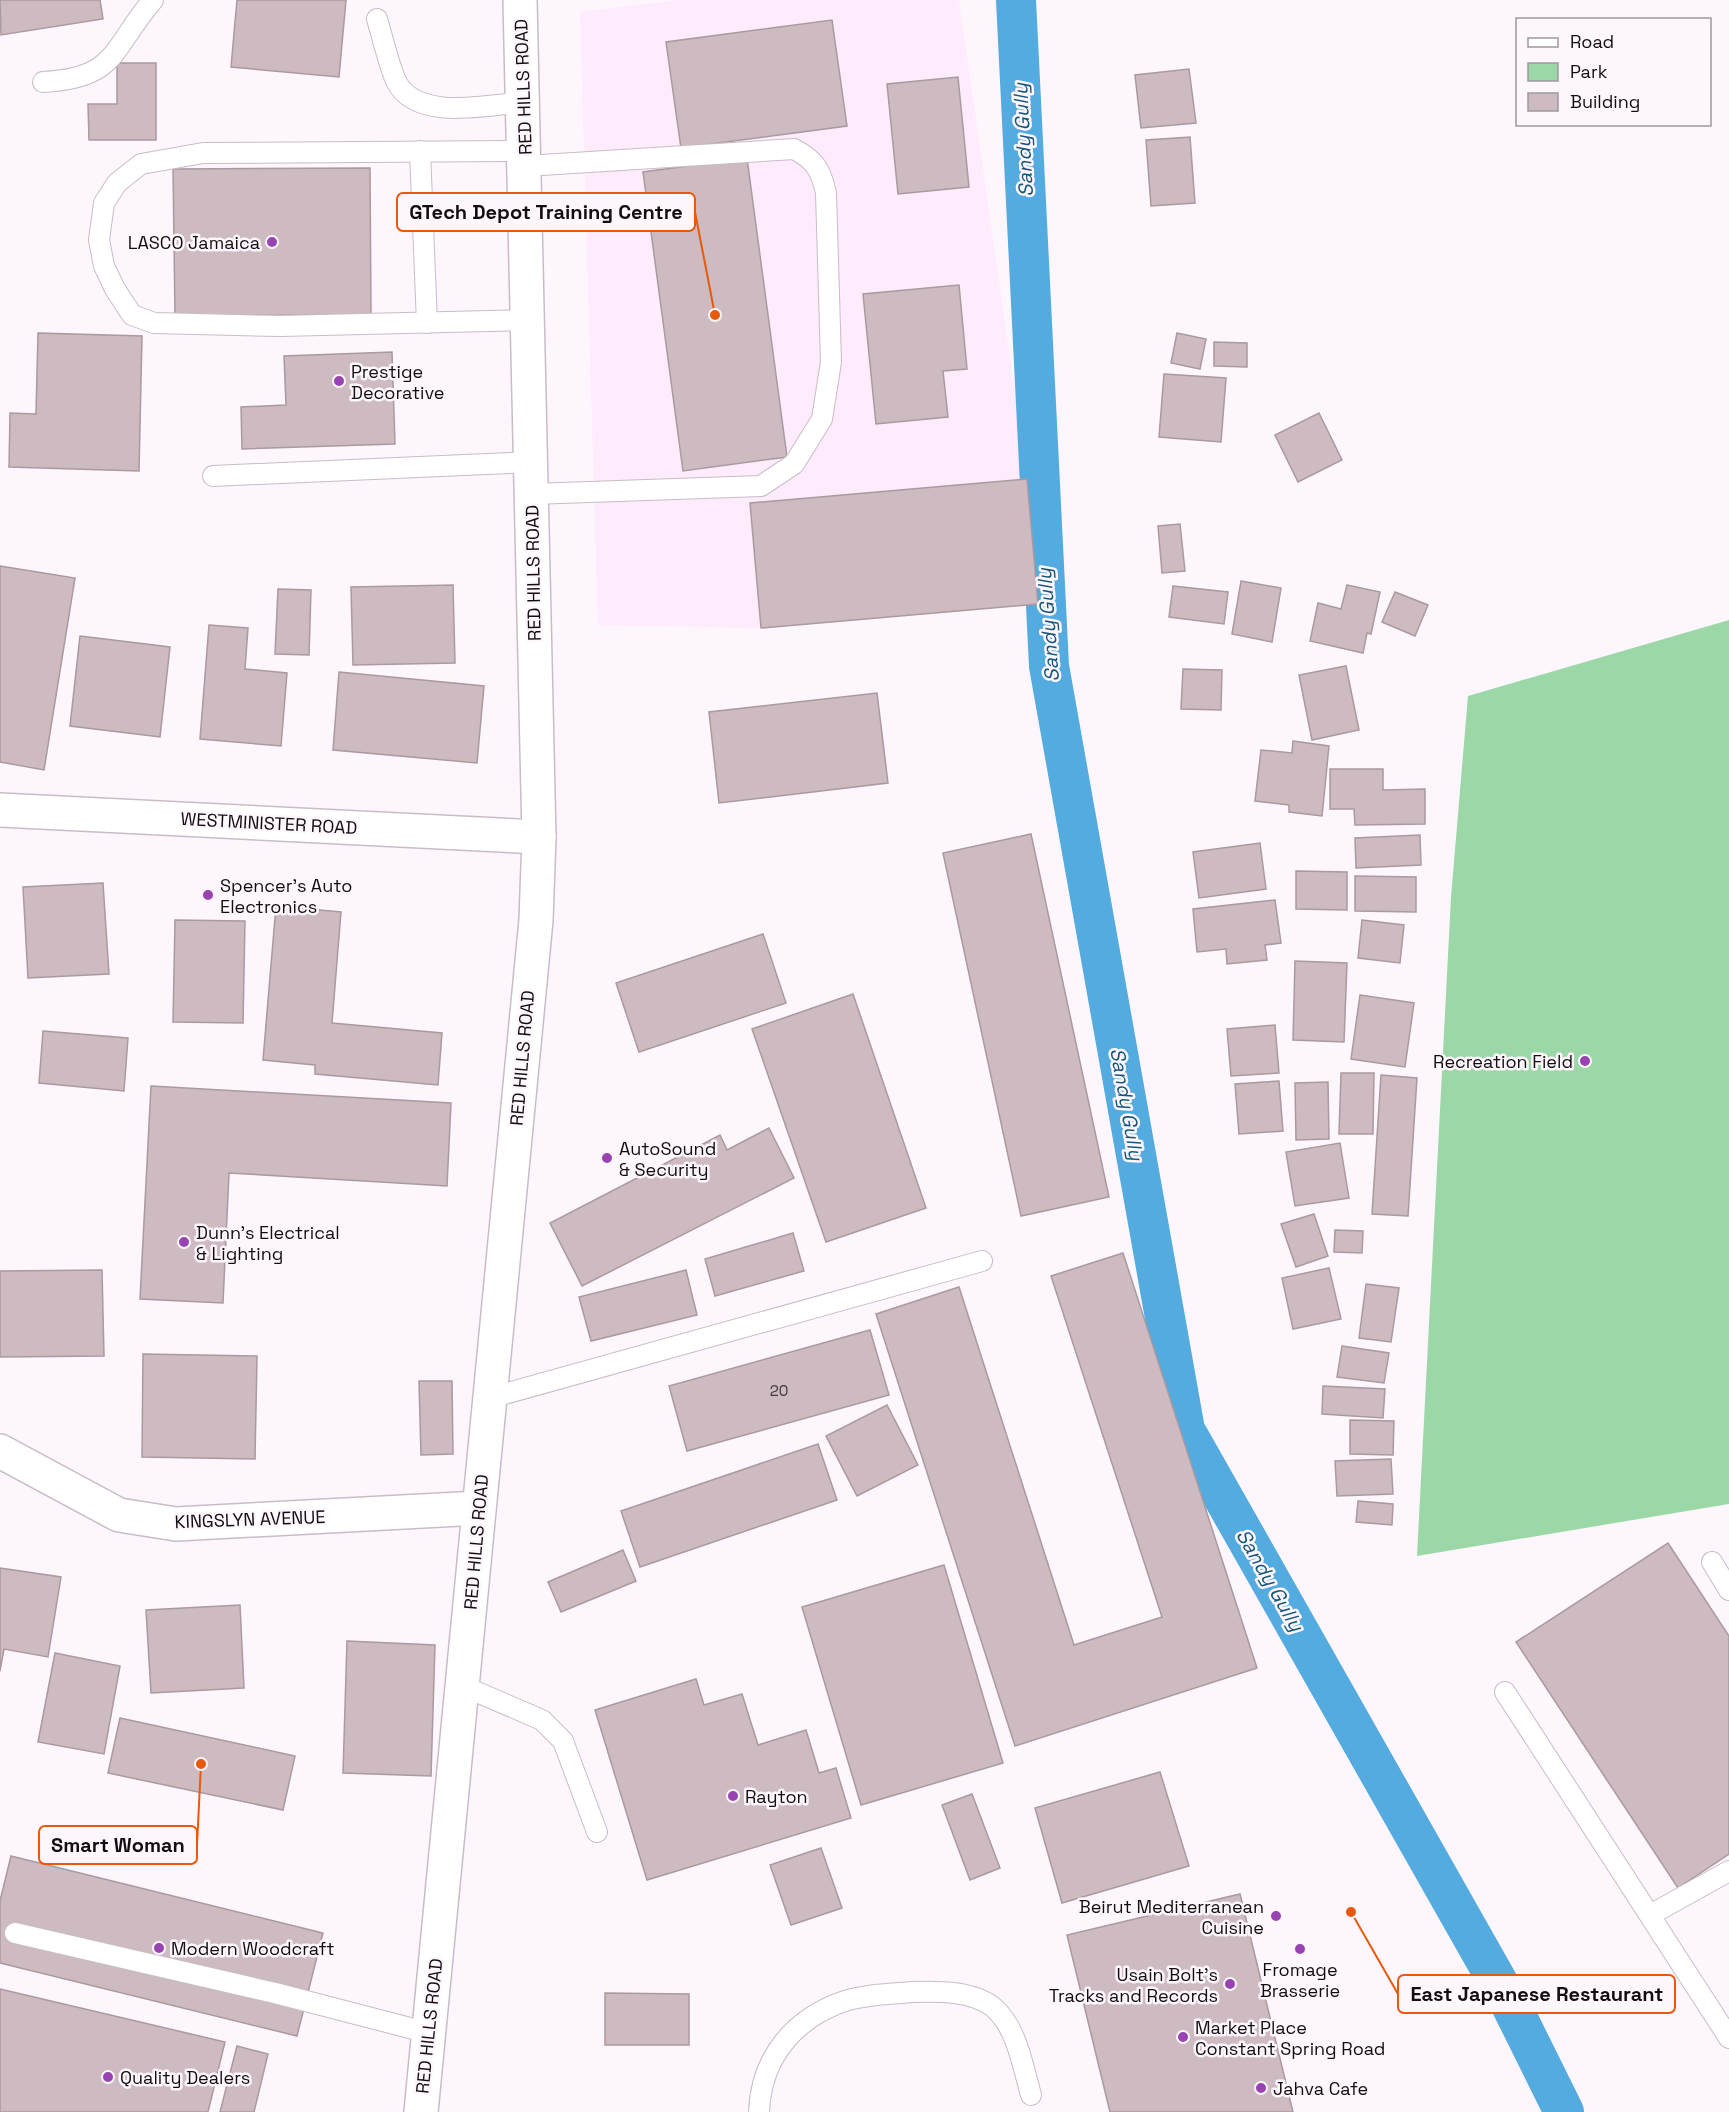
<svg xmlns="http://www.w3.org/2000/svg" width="1729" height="2112" font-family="'Space Grotesk',sans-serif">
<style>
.built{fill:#feebfc}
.green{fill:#9cd7a7}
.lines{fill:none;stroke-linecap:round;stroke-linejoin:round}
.canal{stroke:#54abdf;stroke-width:40}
.building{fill:#cdbbc1;stroke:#aa999e;stroke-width:1.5}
.service-casing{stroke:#c9bcc7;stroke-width:22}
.minor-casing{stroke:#c9bcc7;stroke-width:36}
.secondary-casing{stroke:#c9bcc7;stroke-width:36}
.service{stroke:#fff;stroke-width:20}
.minor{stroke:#fff;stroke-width:33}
.secondary{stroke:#fff;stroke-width:33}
.poi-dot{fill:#9843b1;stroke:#fef6fd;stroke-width:2}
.labels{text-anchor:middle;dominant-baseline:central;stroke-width:5;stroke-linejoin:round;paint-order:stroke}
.number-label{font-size:15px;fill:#40383d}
.street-label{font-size:18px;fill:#110d11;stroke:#fef6fd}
.poi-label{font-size:18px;fill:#110d11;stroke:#fef6fd;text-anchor:start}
.water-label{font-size:20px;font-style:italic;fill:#135679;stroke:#fef6fd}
.leader{fill:none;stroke:#e8590c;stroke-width:2}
.callout-dot{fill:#e8590c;stroke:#fef6fd;stroke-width:2}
.callout{fill:#fef6fd;stroke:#e8590c;stroke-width:2}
.callout-label{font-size:20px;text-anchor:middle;font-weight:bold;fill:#110d11}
</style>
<rect width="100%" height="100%" fill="#fef6fd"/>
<polygon class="built" points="680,0 959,0 1027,479 1038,604 761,628 598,625 580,12"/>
<polygon class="green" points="1729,620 1729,1504 1417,1556 1451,897 1468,696"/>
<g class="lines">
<polyline class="canal" points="1016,0 1049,666 1185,1430 1512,2007 1564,2112"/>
</g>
<g class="building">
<polygon points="0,0 100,0 103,19 1,35"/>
<polygon points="237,0 346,0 339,77 231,67"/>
<polygon points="832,20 847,126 681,148 666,42"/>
<polygon points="117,63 156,63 156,140 89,140 88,104 117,104"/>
<polygon points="1189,69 1196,123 1141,128 1135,75"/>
<polygon points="958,77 969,187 898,194 887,84"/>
<polygon points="1190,137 1195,203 1151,206 1146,140"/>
<polygon points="747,158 787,457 683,471 643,172"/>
<polygon points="370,168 371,315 175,316 173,169"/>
<polygon points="959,285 967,369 943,371 948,417 876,424 863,294"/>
<polygon points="38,333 142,336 139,471 9,467 10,413 36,414"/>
<polygon points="1177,333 1206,339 1200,369 1171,363"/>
<polygon points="1214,342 1247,343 1247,367 1214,366"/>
<polygon points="392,352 395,444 242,449 241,407 286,405 284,356"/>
<polygon points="1164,374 1226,378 1221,442 1159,437"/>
<polygon points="1319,413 1342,460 1298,482 1275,435"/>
<polygon points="1027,479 1038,604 761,628 750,503"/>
<polygon points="1180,524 1185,571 1162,573 1158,526"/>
<polygon points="0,566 75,578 44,770 0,762"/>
<polygon points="1241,581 1281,588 1272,642 1232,634"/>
<polygon points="453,585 455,663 353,665 351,587"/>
<polygon points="1347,585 1380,592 1371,634 1367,633 1363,653 1310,641 1318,603 1341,609"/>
<polygon points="1173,586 1228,592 1224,624 1169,617"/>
<polygon points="278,589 311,590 309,655 275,654"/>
<polygon points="1395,592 1428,605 1415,636 1382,622"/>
<polygon points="209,625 248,628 245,669 287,673 281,746 200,739"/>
<polygon points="80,636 170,647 160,737 70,726"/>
<polygon points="1346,666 1359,730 1312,740 1299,675"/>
<polygon points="1183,669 1222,670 1221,710 1181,709"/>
<polygon points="339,672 484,686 477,763 333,750"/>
<polygon points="877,693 888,783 719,803 709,712"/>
<polygon points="1293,741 1329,746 1322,816 1289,812 1289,805 1255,801 1261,750 1292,753"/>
<polygon points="1330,769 1383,769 1383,790 1425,789 1425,824 1355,825 1354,809 1330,809"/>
<polygon points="1031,834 1109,1197 1021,1216 943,853"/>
<polygon points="1420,835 1421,865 1356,868 1355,838"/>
<polygon points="1260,843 1266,889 1199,898 1193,852"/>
<polygon points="1296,871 1347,872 1347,910 1296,909"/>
<polygon points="1355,876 1416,877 1416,912 1355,911"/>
<polygon points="103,883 109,974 28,978 23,887"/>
<polygon points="1275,900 1281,943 1265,945 1267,960 1227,964 1226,949 1197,952 1193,909"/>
<polygon points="276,906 341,912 332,1023 442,1033 438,1085 315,1074 315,1065 263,1060"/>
<polygon points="175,920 245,921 243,1023 173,1022"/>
<polygon points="1362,920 1404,925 1400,963 1358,958"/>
<polygon points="763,934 786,1003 639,1052 616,983"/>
<polygon points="1295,961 1347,963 1344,1042 1293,1040"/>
<polygon points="853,994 926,1208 826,1242 752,1029"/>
<polygon points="1360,995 1414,1003 1405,1067 1351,1059"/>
<polygon points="1275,1025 1279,1073 1231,1076 1227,1029"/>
<polygon points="43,1031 128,1038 124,1091 39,1083"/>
<polygon points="1341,1073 1374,1073 1373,1134 1339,1134"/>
<polygon points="1381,1075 1417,1078 1408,1216 1372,1214"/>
<polygon points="1279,1081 1283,1131 1239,1134 1235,1084"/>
<polygon points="1328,1082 1329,1139 1296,1140 1295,1083"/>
<polygon points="151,1086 451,1103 447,1186 229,1173 223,1303 140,1299"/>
<polygon points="769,1128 794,1178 582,1286 550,1223 720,1135 727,1150"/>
<polygon points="1340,1143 1349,1198 1295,1206 1286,1152"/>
<polygon points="1314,1214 1328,1256 1296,1267 1281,1224"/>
<polygon points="1335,1230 1363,1231 1362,1253 1334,1252"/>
<polygon points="793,1233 804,1271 715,1296 705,1259"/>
<polygon points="1123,1253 1257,1668 1015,1746 876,1314 959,1287 1074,1645 1162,1617 1051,1276"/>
<polygon points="1329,1268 1341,1319 1293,1329 1282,1278"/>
<polygon points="102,1270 104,1356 0,1357 0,1271"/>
<polygon points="686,1270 697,1315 591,1341 579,1297"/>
<polygon points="1366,1284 1399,1288 1391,1342 1359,1338"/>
<polygon points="870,1330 889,1395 687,1451 669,1386"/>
<polygon points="1342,1346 1389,1353 1384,1383 1337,1377"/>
<polygon points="143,1354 257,1356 255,1459 142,1457"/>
<polygon points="419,1381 452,1381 453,1454 421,1455"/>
<polygon points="1323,1386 1385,1389 1383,1418 1322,1414"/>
<polygon points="887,1405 918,1465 857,1496 826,1436"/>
<polygon points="1350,1420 1394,1421 1393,1455 1350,1454"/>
<polygon points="818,1444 837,1500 640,1567 621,1511"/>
<polygon points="1391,1459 1393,1494 1337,1496 1335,1461"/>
<polygon points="1358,1501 1393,1504 1392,1525 1356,1522"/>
<polygon points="1668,1543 1729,1636 1729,1854 1678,1888 1516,1642"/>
<polygon points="623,1550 636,1581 561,1612 548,1582"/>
<polygon points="944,1565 1003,1763 861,1805 802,1607"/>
<polygon points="0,1568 61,1577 48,1657 4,1649 0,1671"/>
<polygon points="240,1605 244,1688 151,1693 146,1610"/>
<polygon points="347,1641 435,1645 431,1776 343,1773"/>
<polygon points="55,1653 120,1666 104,1754 38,1742"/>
<polygon points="696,1679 704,1705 742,1694 758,1745 806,1730 819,1773 836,1768 851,1818 647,1880 595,1710"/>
<polygon points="120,1718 295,1756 283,1810 108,1773"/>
<polygon points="1160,1772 1189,1866 1062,1903 1035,1808"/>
<polygon points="972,1794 1000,1868 970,1880 942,1805"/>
<polygon points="821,1848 842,1908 791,1925 770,1865"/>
<polygon points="11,1856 323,1933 297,2036 0,1963 0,1901"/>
<polygon points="1240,1894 1293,2112 1110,2112 1067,1935"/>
<polygon points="0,1989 225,2042 208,2112 0,2112"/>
<polygon points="605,1993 689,1994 689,2045 605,2045"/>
<polygon points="237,2046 268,2054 254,2112 220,2112"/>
</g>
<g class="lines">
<g class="service-casing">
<g id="service">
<path d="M377,19C383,39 388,62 396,81C416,122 488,105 524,102"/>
<path d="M43,82C118,78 111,49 153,0"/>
<polyline points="420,151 427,323"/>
<polyline points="525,151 203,153 141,164 117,183 104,203 99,240 104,266 115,289 132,315 154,323 280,326 529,320"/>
<path d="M526,166L794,149C815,160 821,170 826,193L831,362L822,419L794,464L761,486L532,494"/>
<polyline points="213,476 532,462"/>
<polyline points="490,1398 982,1261"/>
<polyline points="1712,1562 1729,1590"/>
<polyline points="463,1686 542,1720 563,1741 597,1832"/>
<polyline points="1505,1692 1729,2038"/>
<polyline points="1650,1915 1729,1871"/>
<polyline points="15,1933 275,1993 429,2033"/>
<path d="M759,2112C761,2058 794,2018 845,2001C866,1994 892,1994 913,1992C938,1991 973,1991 993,2007C1017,2027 1023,2067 1031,2095"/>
</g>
</g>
<g class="minor-casing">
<g id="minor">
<polyline points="0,810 539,837"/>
<polyline points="0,1451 119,1515 176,1524 479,1508"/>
</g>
</g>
<g class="secondary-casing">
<polyline id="secondary" points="421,2112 536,920 539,837 520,0"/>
</g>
<use href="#service" class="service"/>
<use href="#minor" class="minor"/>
<use href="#secondary" class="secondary"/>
</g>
<g class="poi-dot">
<circle cx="272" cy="242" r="6"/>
<circle cx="339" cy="381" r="6"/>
<circle cx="208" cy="895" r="6"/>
<circle cx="1585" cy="1061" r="6"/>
<circle cx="607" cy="1158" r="6"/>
<circle cx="184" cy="1242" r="6"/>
<circle cx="733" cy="1796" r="6"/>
<circle cx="1276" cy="1916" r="6"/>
<circle cx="159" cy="1948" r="6"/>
<circle cx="1300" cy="1949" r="6"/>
<circle cx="1230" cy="1984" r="6"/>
<circle cx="1183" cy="2037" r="6"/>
<circle cx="108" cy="2077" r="6"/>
<circle cx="1261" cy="2088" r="6"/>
</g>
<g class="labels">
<g class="number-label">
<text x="779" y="1390">20</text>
</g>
<g class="street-label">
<text transform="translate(523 87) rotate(-92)">RED HILLS ROAD</text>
<text transform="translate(533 573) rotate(-91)">RED HILLS ROAD</text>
<text transform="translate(269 823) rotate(3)">WESTMINISTER ROAD</text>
<text transform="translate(522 1058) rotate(-85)">RED HILLS ROAD</text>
<text transform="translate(250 1519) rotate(-2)">KINGSLYN AVENUE</text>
<text transform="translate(476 1542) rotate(-85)">RED HILLS ROAD</text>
<text transform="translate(429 2026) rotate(-84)">RED HILLS ROAD</text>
</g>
<g class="poi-label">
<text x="260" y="242" text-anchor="end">LASCO Jamaica</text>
<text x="351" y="371">Prestige<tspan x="351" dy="21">Decorative</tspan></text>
<text x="220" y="885">Spencer's Auto<tspan x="220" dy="21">Electronics</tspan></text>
<text x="1573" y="1061" text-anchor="end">Recreation Field</text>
<text x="619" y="1148">AutoSound<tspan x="619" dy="21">&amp; Security</tspan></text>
<text x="196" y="1232">Dunn's Electrical<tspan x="196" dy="21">&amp; Lighting</tspan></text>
<text x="745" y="1796">Rayton</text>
<text x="1264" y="1906" text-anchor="end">Beirut Mediterranean<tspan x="1264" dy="21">Cuisine</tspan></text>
<text x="171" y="1948">Modern Woodcraft</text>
<text x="1300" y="1969" text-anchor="middle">Fromage<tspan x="1300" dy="21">Brasserie</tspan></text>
<text x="1218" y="1974" text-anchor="end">Usain Bolt's<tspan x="1218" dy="21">Tracks and Records</tspan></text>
<text x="1195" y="2027">Market Place<tspan x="1195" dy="21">Constant Spring Road</tspan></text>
<text x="120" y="2077">Quality Dealers</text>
<text x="1273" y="2088">Jahva Cafe</text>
</g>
<g class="water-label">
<text transform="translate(1023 140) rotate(-93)">Sandy Gully</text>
<text transform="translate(1048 625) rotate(-94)">Sandy Gully</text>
<text transform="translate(1127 1104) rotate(80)">Sandy Gully</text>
<text transform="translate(1270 1580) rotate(60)">Sandy Gully</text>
</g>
</g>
<path class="leader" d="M715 315L695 212M201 1764L197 1845M1351 1912L1398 1994"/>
<g class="callout-dot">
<circle cx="715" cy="315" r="6"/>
<circle cx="201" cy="1764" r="6"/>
<circle cx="1351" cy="1912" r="6"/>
</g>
<g class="callout">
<rect x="397" y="193" width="298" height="38" rx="6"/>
<rect x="39" y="1826" width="158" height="38" rx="6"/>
<rect x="1398" y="1975" width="277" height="38" rx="6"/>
</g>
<g class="callout-label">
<text x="546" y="219">GTech Depot Training Centre</text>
<text x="118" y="1852">Smart Woman</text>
<text x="1537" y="2001">East Japanese Restaurant</text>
</g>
<rect x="1516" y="18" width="195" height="108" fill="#fef6fd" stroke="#9f999f" stroke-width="1.5"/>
<rect x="1528" y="38" width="30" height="9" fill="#ffffff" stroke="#9f999f" stroke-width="1.5"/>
<text x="1570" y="48" font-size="18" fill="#110d11">Road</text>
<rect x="1528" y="63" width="30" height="18" fill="#9cd7a7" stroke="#9f999f" stroke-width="1.5"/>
<text x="1570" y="78" font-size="18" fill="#110d11">Park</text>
<rect x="1528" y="93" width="30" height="18" fill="#cdbbc1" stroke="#9f999f" stroke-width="1.5"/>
<text x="1570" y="108" font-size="18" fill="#110d11">Building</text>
</svg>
